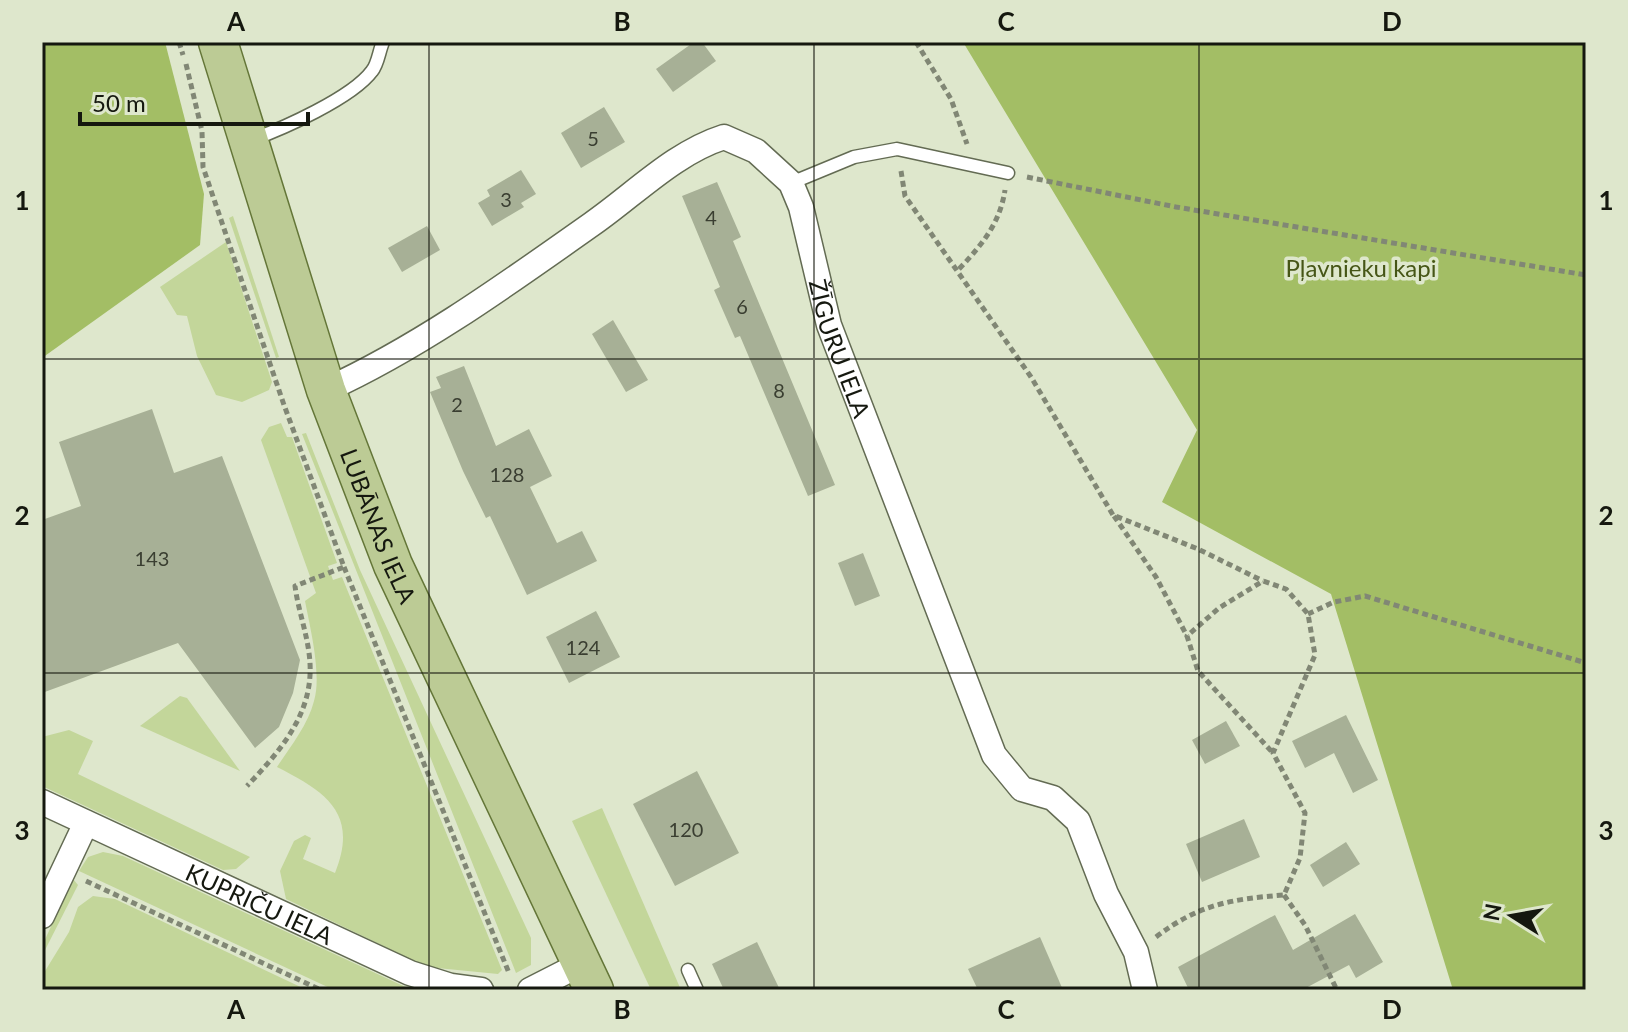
<svg xmlns="http://www.w3.org/2000/svg" width="1628" height="1032" font-family="Lato,sans-serif">
<style>
.green{fill:#c3d69a}
.forest{fill:#a3be65}
.building{fill:#a7b096}
.lines{fill:none;stroke-linecap:round;stroke-linejoin:round}
.service-casing{stroke:#636b53;stroke-width:15}
.minor-casing{stroke:#636b53;stroke-width:27}
.primary-casing{stroke:#647638;stroke-width:41}
.path{stroke:#818775;stroke-width:5;stroke-dasharray:6 4;stroke-linecap:butt}
.service{stroke:#fff;stroke-width:12}
.minor{stroke:#fff;stroke-width:24}
.primary{stroke:#bccb95;stroke-width:38}
.grid{fill:none;stroke:#15180f;stroke-width:2;stroke-opacity:0.55}
.labels{text-anchor:middle;dominant-baseline:central;stroke-width:7;stroke-linejoin:round;paint-order:stroke}
.number-label{font-size:20px;fill:#3a3e31}
.park-label{font-size:24px;fill:#465616;stroke:#dee7cc}
.street-label{font-size:24px;fill:#15180f;stroke:#dee7cc}
.neatline{fill:none;stroke:#15180f;stroke-width:3}
.grid-label{font-size:26px;text-anchor:middle;font-weight:bold;fill:#15180f}
</style>
<rect width="100%" height="100%" fill="#dee7cc"/>
<g class="green">
<polygon points="233,216 279,357 276,358 229,218"/>
<polygon points="226,242 272,382 269,390 242,402 216,395 197,356 187,316 177,315 160,287"/>
<path d="M281,423L287,437H292L337,563L328,566L333,580L342,577L502,970L498,974L427,967L286,899L280,871L294,841L305,835L311,838L303,859L335,873C359,813 326,792 277,767C290,747 308,725 314,701C322,675 310,627 305,601L316,593L261,440L269,427Z"/>
<polygon points="306,433 360,570 531,938 531,965 516,973 302,434"/>
<polygon points="180,696 187,698 240,771 140,726"/>
<polygon points="69,730 93,741 78,774 250,857 236,869 223,870 42,786 42,737"/>
<polygon points="602,808 681,990 651,990 572,821"/>
<polygon points="103,852 123,856 412,990 334,990 79,871 88,857"/>
<polygon points="73,879 78,885 42,956 42,946"/>
<polygon points="93,896 115,899 307,990 42,990 42,976 69,932 78,907"/>
</g>
<g class="forest">
<polygon points="42,42 165,42 204,194 200,245 42,358"/>
<polygon points="963,42 1586,42 1586,990 1453,990 1331,594 1162,502 1197,430"/>
</g>
<g class="building">
<polygon points="694,42 702,42 716,61 673,92 656,69"/>
<polygon points="604,107 625,142 581,168 561,133"/>
<polygon points="521,170 536,194 521,203 524,207 492,226 478,203 490,196 487,190"/>
<polygon points="717,182 741,237 733,241 835,485 808,496 740,336 735,338 714,290 720,287 682,196"/>
<polygon points="427,226 440,250 402,272 388,248"/>
<polygon points="613,320 648,380 626,392 592,334"/>
<polygon points="464,366 496,446 529,429 552,476 530,487 557,543 582,531 597,561 527,595 490,516 486,518 463,471 430,392 441,388 436,377"/>
<polygon points="152,409 174,473 222,456 300,660 293,693 279,727 255,748 178,643 42,693 42,520 81,506 59,442"/>
<polygon points="863,553 880,596 855,606 838,563"/>
<polygon points="596,611 620,657 569,683 546,637"/>
<polygon points="1346,715 1378,780 1353,793 1334,753 1305,768 1292,741"/>
<polygon points="1226,721 1240,746 1205,764 1192,740"/>
<polygon points="697,771 739,853 675,886 633,804"/>
<polygon points="1244,819 1260,857 1202,882 1186,844"/>
<polygon points="1346,842 1360,864 1323,887 1310,865"/>
<polygon points="1355,914 1383,962 1356,978 1349,965 1302,990 1189,990 1178,967 1275,915 1293,950"/>
<polygon points="1040,937 1063,990 978,990 968,969"/>
<polygon points="757,942 780,990 724,990 712,964"/>
</g>
<g class="lines">
<g class="service-casing">
<g id="service">
<path d="M251,140C282,129 352,98 372,71C378,64 379,51 383,42"/>
<polyline points="791,183 854,157 897,149 1008,173"/>
<polyline points="688,970 697,990"/>
</g>
</g>
<g class="minor-casing">
<g id="minor">
<path id="s1" d="M326,390C420,347 507,284 592,224C635,194 674,153 724,137L756,151L791,183L801,207L829,325L994,755L1022,789L1053,798L1078,821L1106,894L1136,952L1145,990"/>
<path id="s2" d="M42,802L410,973L451,986L481,990"/>
<polyline points="42,916 86,823"/>
<polyline points="530,990 581,964"/>
</g>
</g>
<g class="primary-casing">
<g id="primary">
<path id="s3" d="M218,42L326,390L393,565L594,990"/>
</g>
</g>
<g class="path">
<polyline points="179,42 183,55"/>
<polyline points="916,42 951,99 967,144"/>
<path d="M186,64L202,131L203,167L284,405L344,567L295,586C298,609 306,630 309,653C317,709 283,748 247,786"/>
<polyline points="901,171 905,196 1031,377 1113,515 1198,549 1263,581"/>
<polyline points="1027,177 1176,207 1586,275"/>
<path d="M959,269C982,245 1000,223 1005,190"/>
<polyline points="1114,516 1156,577 1187,636"/>
<polyline points="344,567 509,973"/>
<polyline points="1308,614 1334,602 1365,596 1586,663"/>
<polyline points="86,881 321,990"/>
<polyline points="1284,895 1305,925 1337,990"/>
<path d="M1156,937C1199,904 1232,899 1284,895L1300,858L1305,813L1273,753L1315,655L1308,614L1286,589L1263,581L1219,608L1187,636L1198,671L1273,753"/>
</g>
<use href="#service" class="service"/>
<use href="#minor" class="minor"/>
<use href="#primary" class="primary"/>
</g>
<path class="grid" d="M429,42V990M814,42V990M1199,42V990M42,359H1586M42,673H1586"/>
<g class="labels">
<g class="number-label">
<text x="593" y="138">5</text>
<text x="506" y="199">3</text>
<text x="711" y="217">4</text>
<text x="742" y="306">6</text>
<text x="779" y="390">8</text>
<text x="457" y="404">2</text>
<text x="507" y="474">128</text>
<text x="152" y="558">143</text>
<text x="583" y="647">124</text>
<text x="686" y="829">120</text>
</g>
<g class="park-label">
<text x="1361" y="267">Pļavnieku kapi</text>
</g>
<g class="street-label">
<text stroke="none"><textPath href="#s1" startOffset="728">ŽĪGURU IELA</textPath></text>
<text stroke="none"><textPath href="#s3" startOffset="510">LUBĀNAS IELA</textPath></text>
<text stroke="none"><textPath href="#s2" startOffset="240">KUPRIČU IELA</textPath></text>
</g>
</g>
<rect width="1628" height="1032" fill="none" stroke="#dee7cc" stroke-width="88"/>
<g transform="translate(1512 916) rotate(281)" stroke="#dee7cc" stroke-width="6" paint-order="stroke">
<path d="M0-6L14 30L0 20L-14 30Z" fill="#15180f"/>
<text y="-12" font-size="22" font-weight="bold" text-anchor="middle" fill="#15180f">N</text>
</g>
<path d="M80 112v12h228v-12" fill="none" stroke="#15180f" stroke-width="4"/>
<text x="92" y="112" font-size="24" fill="#15180f" stroke="#dee7cc" stroke-width="6" paint-order="stroke">50 m</text>
<rect x="44" y="44" width="1540" height="944" class="neatline"/>
<g class="grid-label">
<text x="236" y="31">A</text>
<text x="622" y="31">B</text>
<text x="1006" y="31">C</text>
<text x="1392" y="31">D</text>
<text x="22" y="210">1</text>
<text x="1606" y="210">1</text>
<text x="22" y="525">2</text>
<text x="1606" y="525">2</text>
<text x="22" y="840">3</text>
<text x="1606" y="840">3</text>
<text x="236" y="1019">A</text>
<text x="622" y="1019">B</text>
<text x="1006" y="1019">C</text>
<text x="1392" y="1019">D</text>
</g>
</svg>
